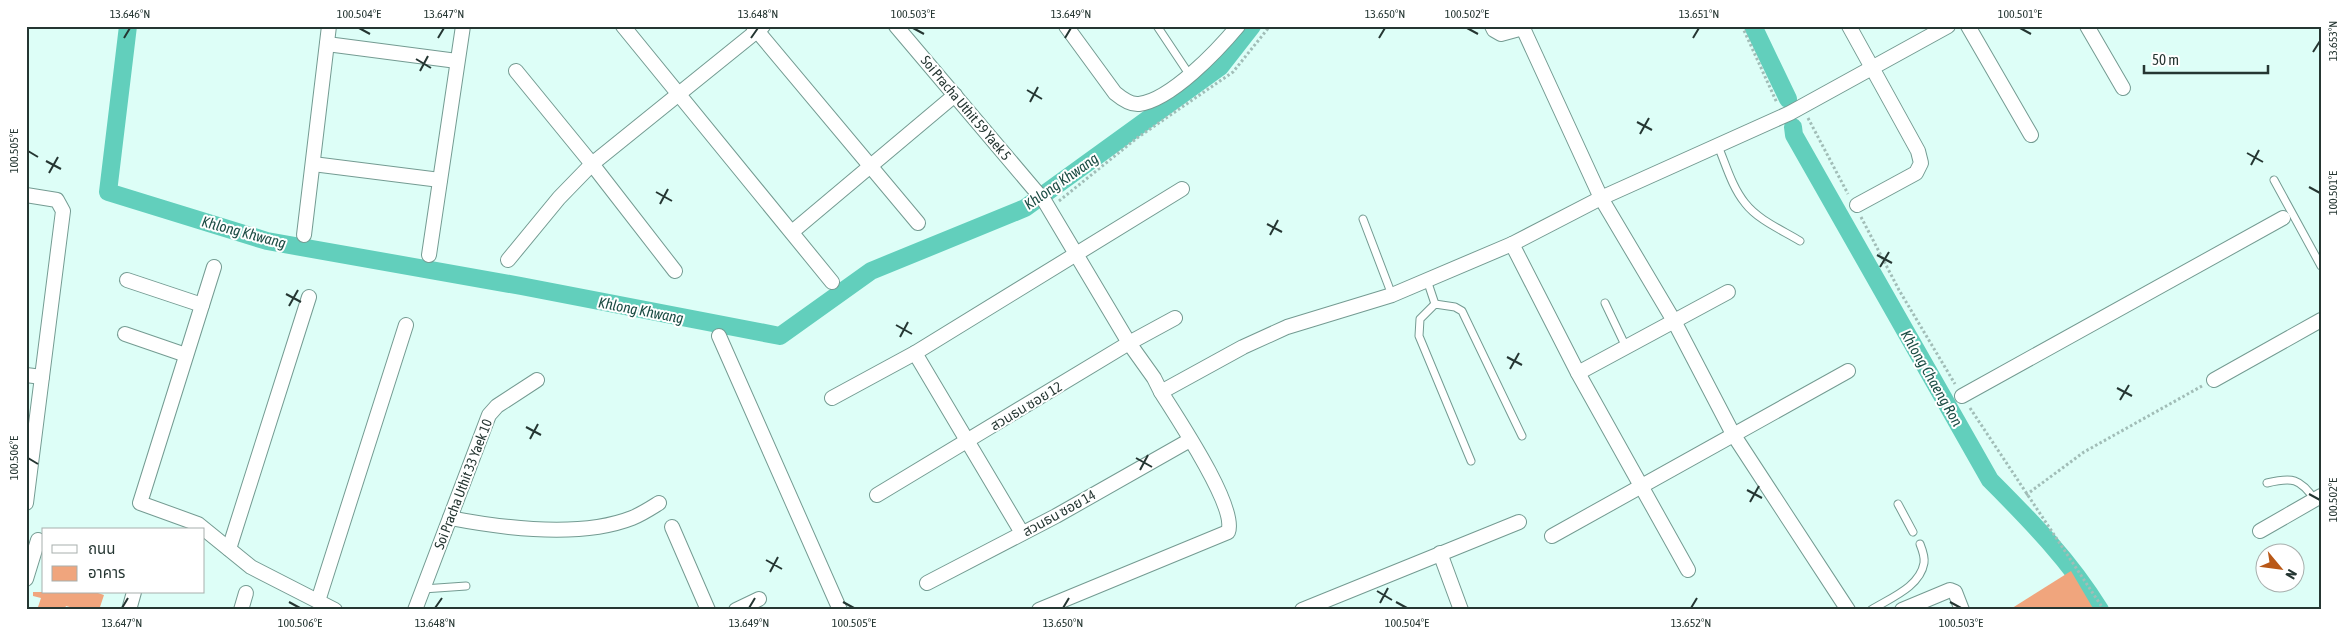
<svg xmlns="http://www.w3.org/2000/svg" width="2347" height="636" font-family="'Asap Condensed','Noto Sans Thai',sans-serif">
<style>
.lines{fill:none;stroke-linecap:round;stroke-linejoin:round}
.canal{stroke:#62cfbc;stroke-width:18}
.building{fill:#f0a57d}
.service-casing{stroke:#749b92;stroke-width:9}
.minor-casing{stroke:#749b92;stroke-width:16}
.path{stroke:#a1bdb7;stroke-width:3;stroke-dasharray:2.5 2.5;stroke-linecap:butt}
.service{stroke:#fff;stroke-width:7}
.minor{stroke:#fff;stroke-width:14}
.ticks{fill:none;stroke:#253632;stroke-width:2}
.labels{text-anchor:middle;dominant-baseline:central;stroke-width:4;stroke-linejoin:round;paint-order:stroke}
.street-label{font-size:14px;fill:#253632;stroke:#fff}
.water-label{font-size:15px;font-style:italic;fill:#1d4d45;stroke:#fff}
.neatline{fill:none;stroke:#253632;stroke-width:2}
.ticks-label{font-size:12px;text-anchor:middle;fill:#253632}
</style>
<rect width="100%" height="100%" fill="#ddfef7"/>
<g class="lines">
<g class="canal">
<polyline points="128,26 108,192 267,241 521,286 780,336 871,271 1025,208 1220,67 1252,26"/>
<polyline points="1753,26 1788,99"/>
<path d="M1793,127L1794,135L1990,480C2030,520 2070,561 2100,610"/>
</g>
</g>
<g class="building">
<polygon points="2071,571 2094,610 2009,610"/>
<polygon points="33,592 95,592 104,595 99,610 81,610 66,606 64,610 37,610 41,598 33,596"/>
</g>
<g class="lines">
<g class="service-casing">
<g id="service">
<polyline points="1157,26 1189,74"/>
<path d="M1718,146C1726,165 1732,187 1745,203C1758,220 1782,230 1800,241"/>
<polyline points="2274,180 2321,266"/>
<polyline points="1363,219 1392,295"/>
<polyline points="1427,280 1435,304"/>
<polyline points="1605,303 1626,347"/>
<polyline points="1471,461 1419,336 1420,319 1435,304 1455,307 1462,311 1522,436"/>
<path d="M2267,483C2292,477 2300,478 2315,500"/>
<polyline points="1898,504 1913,532"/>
<polyline points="423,589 466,586"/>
<path d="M1871,610C1890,598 1920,587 1924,563C1925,557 1922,549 1920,544"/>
</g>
</g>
<g class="minor-casing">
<g id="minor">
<polyline points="623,26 832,282"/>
<polyline points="753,26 918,223"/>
<polyline points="896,26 1045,202 1129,343 1154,378 1161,392 1243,347 1287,327 1392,295 1512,244 1601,198 1790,113 1948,26"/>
<path d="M1066,26L1115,93C1121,98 1130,105 1139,104C1171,100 1218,50 1238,26"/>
<polyline points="1492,26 1494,30 1501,34 1523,28"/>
<polyline points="1522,26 1601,198 1674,321 1733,434 1848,610"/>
<polyline points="1849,26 1918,151 1921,163 1916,173 1857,205"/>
<polyline points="1968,26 2031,135"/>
<polyline points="2087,26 2123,88"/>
<polyline points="327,44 457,61"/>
<polyline points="516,71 592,164 675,271"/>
<polyline points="313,164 440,180"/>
<polyline points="26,195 57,200 63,211 26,503"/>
<polyline points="792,232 955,95"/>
<polyline points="304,235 329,26"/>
<polyline points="1512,244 1578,373 1688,570"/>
<polyline points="429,255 463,26"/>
<polyline points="508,260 559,198 592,164 763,26"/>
<polyline points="214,267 140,503 198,524 251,567 335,610"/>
<polyline points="127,280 202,305"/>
<polyline points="125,334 186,355"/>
<polyline points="719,336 840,610"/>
<polyline points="915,353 1022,533"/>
<polyline points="1578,373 1728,292"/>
<polyline points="26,375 42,377"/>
<polyline points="2214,380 2321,320"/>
<polyline points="1962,396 2283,218"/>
<polyline points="832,398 915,353 1182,189"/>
<polyline points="877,495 1129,343 1175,318"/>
<path d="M450,518C502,528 581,538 632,518C642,514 651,508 659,503"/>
<polyline points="672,527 708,610"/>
<polyline points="2260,531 2321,496"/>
<polyline points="1552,536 1848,371"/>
<polyline points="229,549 309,297"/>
<polyline points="1440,553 1461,610"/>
<polyline points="26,579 38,540"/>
<polyline points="927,583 1056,516 1190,440"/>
<polyline points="318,601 406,325"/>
<polyline points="129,610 134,592"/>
<polyline points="241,610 246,593"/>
<polyline points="415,610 489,415 497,406 537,380"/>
<polyline points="736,610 759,599"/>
<path d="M1039,610L1228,532C1238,508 1176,416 1161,392"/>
<polyline points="1302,610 1519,522"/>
<polyline points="1902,610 1950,590 1955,592 1962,610"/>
</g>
</g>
<g class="path">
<polyline points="1742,26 1777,103"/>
<polyline points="1808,118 1848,194"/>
<polyline points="1059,201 1137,138 1233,72 1270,26"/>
<polyline points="1861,217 1899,290 1955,384"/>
<polyline points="1970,408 2104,610"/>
<polyline points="2026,495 2084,452 2202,386"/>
</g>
<use href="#service" class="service"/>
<use href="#minor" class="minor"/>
</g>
<path class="ticks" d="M359,28L370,34M913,28L924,34M1467,28L1478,34M2020,28L2031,34M124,38L130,28M438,38L444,28M751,38L758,28M1065,38L1071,28M1379,38L1385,28M1693,38L1699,28M2313,52L2320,41M416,59L431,68M420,71L428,56M1027,90L1042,99M1030,102L1038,87M1637,122L1652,130M1640,134L1649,118M28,151L38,157M2247,153L2263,162M46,161L61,169M2251,165L2259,150M49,173L58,157M2309,187L2320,193M656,192L672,201M660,204L668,189M1267,224L1282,232M1270,235L1278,220M1877,255L1892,263M1880,267L1889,252M286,294L301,302M289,306L298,290M896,325L912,334M900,337L908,322M1507,357L1522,365M1510,369L1519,353M2117,388L2132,396M2120,400L2129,385M526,427L541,435M530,439L538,424M28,458L38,464M1136,458L1152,467M1140,470L1148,455M1747,490L1762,498M2309,494L2320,500M1750,502L1759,486M766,560L782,569M770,572L778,557M1377,591L1392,600M289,602L300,608M843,602L854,608M1396,602L1407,608M1950,602L1961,608M1380,603L1388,588M122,608L128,598M435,608L442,598M749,608L755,598M1063,608L1069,598M1691,608L1697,598"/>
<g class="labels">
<g class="street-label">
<text transform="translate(966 108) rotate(50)">Soi Pracha Uthit 59 Yaek 5</text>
<text transform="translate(1026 406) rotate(-31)">สวนธน ซอย 12</text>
<text transform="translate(463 484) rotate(-69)">Soi Pracha Uthit 33 Yaek 10</text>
<text transform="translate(1059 513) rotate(-29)">สวนธน ซอย 14</text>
</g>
<g class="water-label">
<text transform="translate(1061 181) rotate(-35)">Khlong Khwang</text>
<text transform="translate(244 232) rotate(15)">Khlong Khwang</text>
<text transform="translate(641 310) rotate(11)">Khlong Khwang</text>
<text transform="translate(1932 378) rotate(60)">Khlong Chaeng Ron</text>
</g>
</g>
<rect width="2347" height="636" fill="none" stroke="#ffffff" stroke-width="55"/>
<rect x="42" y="528" width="162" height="65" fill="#ffffff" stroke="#a8afad"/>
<rect x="52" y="545" width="25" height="8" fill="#ffffff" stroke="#a8afad"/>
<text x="88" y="554" font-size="15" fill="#253632">ถนน</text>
<rect x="52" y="566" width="25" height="15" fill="#f0a57d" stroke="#a8afad"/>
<text x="88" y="578" font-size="15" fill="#253632">อาคาร</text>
<g transform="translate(2280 568) rotate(119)"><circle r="24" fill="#ffffff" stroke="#a8afad"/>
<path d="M0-4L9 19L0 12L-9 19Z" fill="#b95817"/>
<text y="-8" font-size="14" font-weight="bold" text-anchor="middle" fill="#253632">N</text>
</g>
<path d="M2144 65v8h124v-8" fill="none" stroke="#253632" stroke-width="2.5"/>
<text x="2152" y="65" font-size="15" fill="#253632" stroke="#ffffff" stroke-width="4" paint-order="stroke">50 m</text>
<rect x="28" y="28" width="2292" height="580" class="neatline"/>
<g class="ticks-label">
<text x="130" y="18">13.646°N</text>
<text x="359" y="18">100.504°E</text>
<text x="444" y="18">13.647°N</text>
<text x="758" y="18">13.648°N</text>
<text x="913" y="18">100.503°E</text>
<text x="1071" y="18">13.649°N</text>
<text x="1385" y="18">13.650°N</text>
<text x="1467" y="18">100.502°E</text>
<text x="1699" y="18">13.651°N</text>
<text x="2020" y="18">100.501°E</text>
<text transform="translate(2333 41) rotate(-90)" y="4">13.653°N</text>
<text transform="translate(14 151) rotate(-90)" y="4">100.505°E</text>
<text transform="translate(2333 193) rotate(-90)" y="4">100.501°E</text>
<text transform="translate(14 458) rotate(-90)" y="4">100.506°E</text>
<text transform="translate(2333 500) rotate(-90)" y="4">100.502°E</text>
<text x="122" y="627">13.647°N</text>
<text x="300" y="627">100.506°E</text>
<text x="435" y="627">13.648°N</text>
<text x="749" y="627">13.649°N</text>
<text x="854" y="627">100.505°E</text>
<text x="1063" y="627">13.650°N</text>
<text x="1407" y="627">100.504°E</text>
<text x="1691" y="627">13.652°N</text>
<text x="1961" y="627">100.503°E</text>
</g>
</svg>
